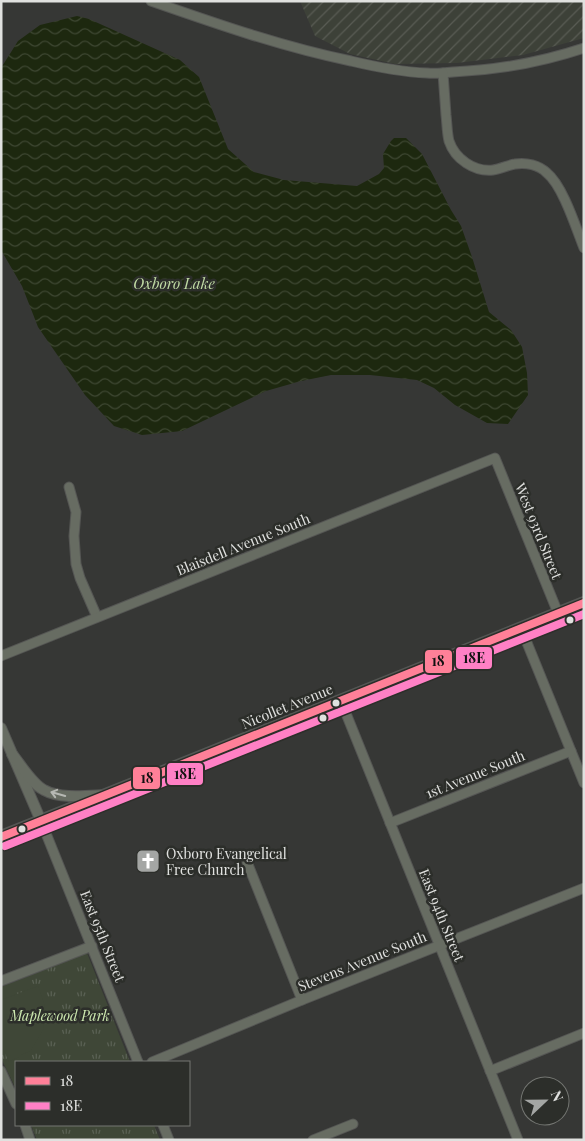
<svg xmlns="http://www.w3.org/2000/svg" width="585" height="1141" font-family="'Playfair Display',serif">
<style>
.industrial{fill:url(#industrial-furrows)}
.grass{fill:url(#grass-tufts)}
.pitch{fill:#3f4737}
.water{fill:url(#water-waves)}
.lines{fill:none;stroke-linecap:round;stroke-linejoin:round}
.minor-casing{stroke:#555654;stroke-width:11}
.tertiary-casing{stroke:#555654;stroke-width:12}
.secondary-casing{stroke:#555654;stroke-width:14}
.minor{stroke:#676c62;stroke-width:9}
.tertiary{stroke:#676c62;stroke-width:10}
.secondary{stroke:#696e63;stroke-width:11}
.bus-1-casing{stroke:#2c2e2a;stroke-width:11}
.bus-2-casing{stroke:#2c2e2a;stroke-width:11}
.bus-1{stroke:#ff8098;stroke-width:8}
.bus-2{stroke:#ff80c5;stroke-width:8}
.oneway{stroke:#b6b8b3}
.bus-dot{fill:#e0e1df;stroke:#2c2e2a;stroke-width:2}
.labels{text-anchor:middle;dominant-baseline:central;stroke-width:5;stroke-linejoin:round;paint-order:stroke}
.street-label{font-size:14px;fill:#e0e1df;stroke:#2c2e2a}
.poi-label{font-size:14px;fill:#e0e1df;stroke:#2c2e2a;text-anchor:start}
.park-label{font-size:14px;font-style:italic;fill:#cde9b0;stroke:#2c2e2a}
.water-label{font-size:15px;font-style:italic;fill:#c0dba4;stroke:#2c2e2a}
.line-badge{stroke:#2c2e2a;stroke-width:2}
.pale-badge-label{font-size:14px;text-anchor:middle;font-weight:bold;fill:#111}
</style>
<defs>
<pattern id="industrial-furrows" width="10" height="10" patternUnits="userSpaceOnUse" patternTransform="scale(1.25)"><rect width="10" height="10" fill="#3d4138"/><path d="M-1 1l2-2M0 10L10 0M9 11l2-2" fill="none" stroke="#595c54"/></pattern>
<pattern id="grass-tufts" width="24" height="20" patternUnits="userSpaceOnUse" patternTransform="scale(1.25)"><rect width="24" height="20" fill="#3f4737"/><path d="M3 7l-1-3M5 7V3M7 7l1-3M15 17l-1-3M17 17v-4M19 17l1-3" fill="none" stroke="#5a6154"/></pattern>
<pattern id="water-waves" width="16" height="10" patternUnits="userSpaceOnUse" patternTransform="scale(1.25)"><rect width="16" height="10" fill="#1d280f"/><path d="M0 5q4-4 8 0t8 0" fill="none" stroke="#3e4732"/></pattern>
</defs>
<rect width="100%" height="100%" fill="#363735"/>
<polygon class="industrial" points="300,1 584,1 584,38 523,55 457,63 395,64 350,54 315,36"/>
<g class="grass">
<polygon points="87,953 130,1062 16,1062 16,1089 1,1058 1,987"/>
<polygon points="31,1125 154,1125 160,1140 37,1140"/>
</g>
<polygon class="pitch" points="38,986 45,1006 43,1030 31,1050 9,1062 1,1044 1,1000"/>
<polygon class="water" points="77,16 89,19 180,60 199,77 228,149 254,172 284,180 357,186 379,174 384,168 383,154 391,141 394,138 406,138 422,154 451,210 461,226 472,257 489,312 511,330 522,347 527,373 528,395 508,424 487,423 455,405 434,388 417,380 370,375 331,375 301,381 266,391 182,431 142,435 114,426 85,395 38,327 22,286 1,250 1,68 18,41 40,25"/>
<g class="lines">
<g class="minor-casing">
<g id="minor">
<path d="M151,1C217,24 283,47 351,61C376,67 401,72 427,73C435,74 444,73 453,72C497,70 542,62 584,48"/>
<path d="M443,73C444,87 445,101 446,115C447,123 447,133 449,141C455,159 474,172 493,170C501,169 508,165 515,164C526,162 539,165 547,173C563,186 576,228 584,248"/>
<polyline points="69,487 76,512 74,536 76,564 80,578 97,617"/>
<polyline points="521,628 584,783"/>
<polyline points="1,656 495,458 558,613"/>
<polyline points="341,701 518,1140"/>
<polyline points="41,821 138,1062"/>
<polyline points="390,823 571,751"/>
<polyline points="247,862 302,1000"/>
<polyline points="1,981 92,946"/>
<polyline points="152,1062 302,1000 584,888"/>
<polyline points="1,1071 16,1104"/>
<polyline points="490,1071 584,1033"/>
<polyline points="25,1125 30,1140"/>
<polyline points="163,1125 169,1140"/>
<polyline points="313,1140 353,1124"/>
</g>
</g>
<g class="tertiary-casing">
<g id="tertiary">
<polyline points="1,728 41,821"/>
<path d="M12,754C21,765 32,784 44,790C60,799 85,796 103,795"/>
</g>
</g>
<g class="secondary-casing">
<polyline id="secondary" points="1,837 584,603"/>
</g>
<use href="#minor" class="minor"/>
<use href="#tertiary" class="tertiary"/>
<use href="#secondary" class="secondary"/>
<g class="bus-1-casing">
<polyline id="bus-1" points="1,837 584,603"/>
</g>
<g class="bus-2-casing">
<polyline id="bus-2" points="5,846 584,614"/>
</g>
<use href="#bus-1" class="bus-1"/>
<use href="#bus-2" class="bus-2"/>
</g>
<defs><path id="oneway-shaft" d="M-6 0H5M1.5-3L5.5 0L1.5 3" fill="none" stroke-width="1.6" stroke-linecap="round" stroke-linejoin="round" transform="scale(1.25)"/></defs>
<use class="oneway" href="#oneway-shaft" transform="translate(58 794) rotate(-164)"/>
<defs>
<g id="church-square" transform="scale(1.25)"><rect x="-9" y="-9" width="18" height="18" rx="4" fill="#a4a6a4" stroke="#2c2e2a"/><path d="M-1.2-6h2.4v3.5h3.3v2.4h-3.3V6h-2.4V-.1h-3.3v-2.4h3.3Z" fill="#fff"/></g>
</defs>
<g fill-rule="evenodd">
<use href="#church-square" x="148" y="861"/>
</g>
<g class="bus-dot">
<circle cx="570" cy="620" r="4.5"/>
<circle cx="336" cy="703" r="4.5"/>
<circle cx="323" cy="718" r="4.5"/>
<circle cx="22" cy="829" r="4.5"/>
</g>
<g class="labels">
<g class="street-label">
<text transform="translate(539 531) rotate(68)">West 93rd Street</text>
<text transform="translate(243 544) rotate(-22)">Blaisdell Avenue South</text>
<text transform="translate(287 706) rotate(-22)">Nicollet Avenue</text>
<text transform="translate(475 774) rotate(-22)">1st Avenue South</text>
<text transform="translate(442 915) rotate(68)">East 94th Street</text>
<text transform="translate(103 936) rotate(68)">East 95th Street</text>
<text transform="translate(362 961) rotate(-22)">Stevens Avenue South</text>
</g>
<g class="poi-label">
<text x="166" y="853">Oxboro Evangelical<tspan x="166" dy="16">Free Church</tspan></text>
</g>
<g class="park-label">
<text x="60" y="1015">Maplewood Park</text>
</g>
<g class="water-label">
<text x="174" y="283">Oxboro Lake</text>
</g>
</g>
<g class="line-badge">
<rect x="455" y="646" width="38" height="24" rx="5" fill="#ff80c5"/>
<rect x="424" y="649" width="29" height="25" rx="5" fill="#ff8098"/>
<rect x="166" y="762" width="38" height="24" rx="5" fill="#ff80c5"/>
<rect x="132" y="766" width="29" height="24" rx="5" fill="#ff8098"/>
</g>
<g class="pale-badge-label">
<text x="474" y="663">18E</text>
<text x="438" y="666">18</text>
<text x="185" y="779">18E</text>
<text x="147" y="783">18</text>
</g>
<rect width="585" height="1141" fill="none" stroke="#e0e1df" stroke-width="5"/>
<rect x="15" y="1061" width="175" height="65" fill="#2c2e2a" stroke="#747672"/>
<rect x="25" y="1077" width="25" height="8" fill="#ff8098" stroke="#747672"/>
<text x="60" y="1086" font-size="15" fill="#e0e1df">18</text>
<rect x="25" y="1102" width="25" height="8" fill="#ff80c5" stroke="#747672"/>
<text x="60" y="1111" font-size="15" fill="#e0e1df">18E</text>
<g transform="translate(545 1101) rotate(68)"><circle r="24" fill="#2c2e2a" stroke="#747672"/>
<path d="M0-4L9 19L0 12L-9 19Z" fill="#a4a6a4"/>
<text y="-8" font-size="14" font-weight="bold" text-anchor="middle" fill="#e0e1df">N</text>
</g>
</svg>
